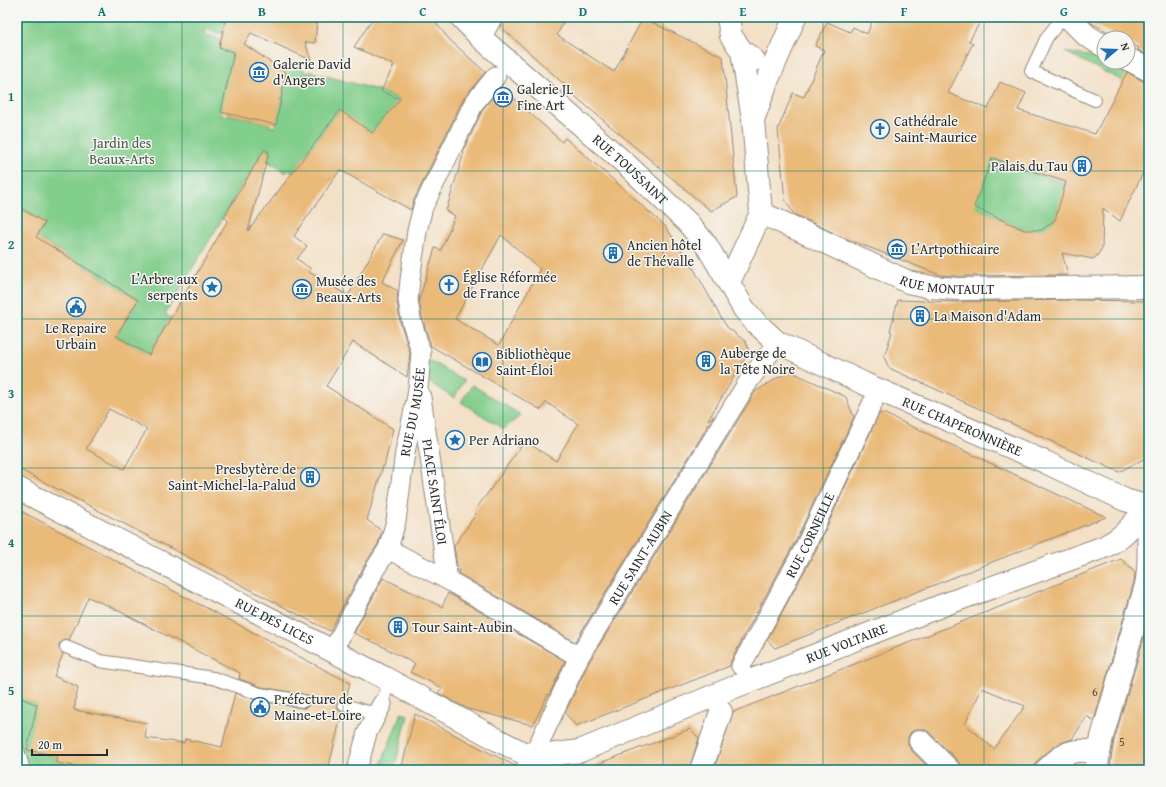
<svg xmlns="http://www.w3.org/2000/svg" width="1166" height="787" font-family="'Gentium Book Plus',serif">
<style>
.green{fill:#82ce8c;stroke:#567c5c}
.building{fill:#eaba79;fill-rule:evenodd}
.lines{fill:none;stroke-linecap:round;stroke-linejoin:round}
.service-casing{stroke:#8f8678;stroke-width:14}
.pedestrian-casing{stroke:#8f8678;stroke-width:21}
.minor-casing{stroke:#8f8678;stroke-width:24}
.service{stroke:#fff;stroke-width:12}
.pedestrian{stroke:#fff;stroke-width:19}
.minor{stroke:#fff;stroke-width:22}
.grid{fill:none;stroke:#0f766e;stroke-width:1;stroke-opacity:0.55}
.labels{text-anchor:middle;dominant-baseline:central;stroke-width:3;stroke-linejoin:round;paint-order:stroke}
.number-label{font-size:12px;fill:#5b4f3e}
.poi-label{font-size:14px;fill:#2b2b2b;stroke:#f6f6f2;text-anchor:start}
.park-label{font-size:14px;fill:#455c48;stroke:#f6f6f2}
.street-label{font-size:14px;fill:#2b2b2b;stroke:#f6f6f2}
.neatline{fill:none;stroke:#0f766e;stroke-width:1.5}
.grid-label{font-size:13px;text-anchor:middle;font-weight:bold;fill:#0f766e}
</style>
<rect width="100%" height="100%" fill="#f6f6f2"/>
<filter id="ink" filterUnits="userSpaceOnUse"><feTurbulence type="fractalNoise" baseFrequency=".025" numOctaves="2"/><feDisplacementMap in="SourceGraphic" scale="8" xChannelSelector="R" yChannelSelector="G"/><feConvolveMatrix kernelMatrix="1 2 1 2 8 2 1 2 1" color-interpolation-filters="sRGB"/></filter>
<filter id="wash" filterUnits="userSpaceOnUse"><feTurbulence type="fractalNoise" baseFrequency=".012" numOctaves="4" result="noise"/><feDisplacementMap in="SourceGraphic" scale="16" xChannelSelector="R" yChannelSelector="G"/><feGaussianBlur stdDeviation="0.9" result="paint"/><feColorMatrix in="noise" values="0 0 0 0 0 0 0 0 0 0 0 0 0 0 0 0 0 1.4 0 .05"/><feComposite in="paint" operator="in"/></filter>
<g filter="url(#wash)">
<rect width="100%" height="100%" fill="#f3e0c6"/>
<g class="green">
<polygon points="17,17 113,17 124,21 125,17 227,17 222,34 205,29 204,34 221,40 219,48 239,52 221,115 227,116 228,114 269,123 269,126 275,127 277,120 275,119 278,102 281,103 282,97 280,96 283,83 286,84 287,78 284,77 287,63 301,66 306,73 312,72 381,91 406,102 372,133 340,111 293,172 289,170 286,173 260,156 165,314 171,318 149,355 116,336 138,300 36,237 45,223 17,206"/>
<polygon points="1065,52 1104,59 1104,62 1113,62 1149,80 1149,94"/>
<polygon points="989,157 1067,184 1053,226 1036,235 974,207"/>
<polygon points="424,357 464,381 454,398 424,379"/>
<polygon points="472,385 521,415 504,429 461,402"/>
<polygon points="17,696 37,705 57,756 56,763 91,769 90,770 17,770"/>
<polygon points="401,713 408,715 394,770 379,770"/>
</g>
<g id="blocks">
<g class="building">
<polygon points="214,17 309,17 317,21 315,43 305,42 311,60 251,33 244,44 286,73 276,125 221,112 234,52 219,48 225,22"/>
<path d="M374,17H431L449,39L485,72L464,98L413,202L411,210L340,170L294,236L307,246L297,259L311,269L309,272L348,296L383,234L403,240L382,282L398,291L397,302L400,321L410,353L407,377L353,342L326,386L393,429L384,467L383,466L367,520L382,531L378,544L365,564L330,631L17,468V206L45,223L36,237L138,300L116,336L149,355L228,220L224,217L264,150L269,152L248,231L340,110L372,133L400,99L381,91L394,65L354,47ZM109,409L147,429L124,469L86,449Z"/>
<polygon points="503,17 566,17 557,35 614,72 643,18 723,57 737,197 711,211 564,87 565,85 500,26"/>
<path d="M874,17H983L969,41L973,43L948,93L988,109L1000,82L1026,93L1018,110L1095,134L1127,72L1143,81L1149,82V160L1120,221L1103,208L1102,248L1097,256L1093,259L1062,253L1068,275L957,276L940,275L842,237L794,214L785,200L778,129L793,93L804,97L824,50L815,46L827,22L850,32L853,27L867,34ZM992,158L1066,182L1055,220L1042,230H1024L974,207Z"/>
<polygon points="1086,17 1149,17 1149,56 1138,50 1139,48 1128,42 1128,38 1120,38 1093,24"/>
<path d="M501,87L562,142L565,138L609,176L665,226L694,269L720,316L727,327L746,342L749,352L708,420L714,416L575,642L458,573L459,570L457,565L454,546L476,514L474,512L525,441L556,461L578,424L546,402L541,410L431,346L422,317L419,300L435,248L441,250L455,216L446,211L464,152L463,151L483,109ZM501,235L540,269L499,345L455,319Z"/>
<polygon points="898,300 957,302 1073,300 1149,301 1149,456 1119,472 889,368 884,357 892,332 890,331"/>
<polygon points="787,372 792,372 846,397 854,417 795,542 747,630 731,661 730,666 576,726 565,713 589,662 756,391"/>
<polygon points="883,413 1106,517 775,648 767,640 815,552 879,414"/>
<path d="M17,509L350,683L346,698L339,699L337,703L338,710L342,712L328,770H99L56,763L57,756L27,750L37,705L17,696ZM88,597L109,606L240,673L239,679L262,687L307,695L310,699L309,705L306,708H302L259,701L235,693L222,747L185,739L184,743L145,738L147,723L74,710L78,687L54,676L63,654L59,648V644L65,640H69Z"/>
<path d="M1121,559L1135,573L1134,582L1094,721L1087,716L1072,739L1058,744L1050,750L1037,761L1034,766V770H961V766L958,761L929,732L923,729H917L911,732L908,737V744L911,750L931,770H714L733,712ZM982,688L1025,706L994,749L965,724Z"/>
<polygon points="383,578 442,607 448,593 565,661 549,695 548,694 533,725 468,709 438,693 442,688 410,672 415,664 382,646 354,633"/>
<polygon points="1149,620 1149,770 1110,770 1111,759 1114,740"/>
<polygon points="415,714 515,766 514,770 401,770"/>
<polygon points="690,729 699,738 689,770 587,770 587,768"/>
</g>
</g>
</g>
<g filter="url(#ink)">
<use href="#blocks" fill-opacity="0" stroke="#8f8678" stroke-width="1"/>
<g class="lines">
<g class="service-casing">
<g id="service">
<polyline points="1063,17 1047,37 1031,71 1095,100"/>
<polyline points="66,647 100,661 213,678 260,694 303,701"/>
<polyline points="344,705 368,712 377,711 382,704 389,681"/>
<polyline points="17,747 24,770"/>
</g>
</g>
<g class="pedestrian-casing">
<g id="pedestrian">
<path id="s1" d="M421,397L448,580"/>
<polyline points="388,549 448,580 579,657"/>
<path id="s2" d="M339,639L375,569L388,549L396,521L405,452L417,396L419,379L421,352L411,319L408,300L410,280L417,231L423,207L474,103L496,76"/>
<path id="s3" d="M741,666L805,547L873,402"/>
<polyline points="357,770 367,733 382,704"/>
<path id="s4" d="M525,770L542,737L579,657L750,379L769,354"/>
</g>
</g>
<g class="minor-casing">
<g id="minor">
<path id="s5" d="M461,17L480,37L627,165L688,223L707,246L744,309L756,323L777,342L863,383L1045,462L1125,500L1149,507"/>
<polyline points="728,17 731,36 742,51 754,60"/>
<polyline points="1068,17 1087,36 1104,46"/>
<polyline points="480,37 491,17"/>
<polyline points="1128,59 1149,70"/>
<polyline points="754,117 768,79 795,17"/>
<path id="s6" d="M761,213L812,236L908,282L931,287L957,289L1149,287"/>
<polyline points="729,282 761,213 753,120 742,51"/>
<path id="s7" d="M17,488L385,678L498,740L531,757L580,751L732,688L943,605L1104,547C1127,536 1132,523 1149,507"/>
<polyline points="920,741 949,770"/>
<polyline points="701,770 721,712"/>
<path d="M1046,770C1063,753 1073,747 1098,753"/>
<path d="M1096,770L1102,737L1146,585C1151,562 1147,536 1149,512"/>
</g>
</g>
<use href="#service" class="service"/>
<use href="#pedestrian" class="pedestrian"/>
<use href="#minor" class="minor"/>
</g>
</g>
<path class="grid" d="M182,17V770M343,17V770M503,17V770M663,17V770M823,17V770M984,17V770M17,171H1149M17,319H1149M17,468H1149M17,616H1149"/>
<defs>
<g id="museum-ring" transform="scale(1)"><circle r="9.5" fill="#f6f6f2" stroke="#1f6fb2" stroke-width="1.5"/><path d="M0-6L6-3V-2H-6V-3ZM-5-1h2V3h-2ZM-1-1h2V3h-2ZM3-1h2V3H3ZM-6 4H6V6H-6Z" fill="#1f6fb2"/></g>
<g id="church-ring" transform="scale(1)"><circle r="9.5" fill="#f6f6f2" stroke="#1f6fb2" stroke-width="1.5"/><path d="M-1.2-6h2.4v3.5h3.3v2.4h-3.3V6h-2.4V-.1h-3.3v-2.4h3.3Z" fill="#1f6fb2"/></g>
<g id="building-ring" transform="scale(1)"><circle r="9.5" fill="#f6f6f2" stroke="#1f6fb2" stroke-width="1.5"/><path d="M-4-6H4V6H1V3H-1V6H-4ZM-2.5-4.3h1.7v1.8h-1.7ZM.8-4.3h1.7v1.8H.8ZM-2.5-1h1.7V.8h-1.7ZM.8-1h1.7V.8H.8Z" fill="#1f6fb2"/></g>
<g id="sight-ring" transform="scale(1)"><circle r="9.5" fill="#f6f6f2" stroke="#1f6fb2" stroke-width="1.5"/><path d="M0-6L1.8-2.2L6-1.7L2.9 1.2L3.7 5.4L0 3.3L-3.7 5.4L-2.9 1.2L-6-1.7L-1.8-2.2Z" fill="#1f6fb2"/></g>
<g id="civic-ring" transform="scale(1)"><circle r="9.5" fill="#f6f6f2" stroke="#1f6fb2" stroke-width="1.5"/><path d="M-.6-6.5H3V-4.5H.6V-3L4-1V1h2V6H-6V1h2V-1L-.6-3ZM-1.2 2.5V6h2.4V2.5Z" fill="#1f6fb2"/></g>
<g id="library-ring" transform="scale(1)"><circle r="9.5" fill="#f6f6f2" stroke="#1f6fb2" stroke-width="1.5"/><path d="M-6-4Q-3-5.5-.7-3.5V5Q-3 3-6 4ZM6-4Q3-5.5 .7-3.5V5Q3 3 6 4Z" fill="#1f6fb2"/></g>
</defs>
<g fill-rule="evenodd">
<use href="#museum-ring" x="259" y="72"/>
<use href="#museum-ring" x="503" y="97"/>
<use href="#church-ring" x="880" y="129"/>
<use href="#building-ring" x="1082" y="166"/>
<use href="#museum-ring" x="897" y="249"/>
<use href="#building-ring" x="613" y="253"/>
<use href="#church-ring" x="449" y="285"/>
<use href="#sight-ring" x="212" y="287"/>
<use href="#museum-ring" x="302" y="289"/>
<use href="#civic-ring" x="76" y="307"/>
<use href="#building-ring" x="920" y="316"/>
<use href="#building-ring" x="706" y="361"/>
<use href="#library-ring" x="482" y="362"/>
<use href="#sight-ring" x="455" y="440"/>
<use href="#building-ring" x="310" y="477"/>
<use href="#building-ring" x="398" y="627"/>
<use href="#civic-ring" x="260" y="707"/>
</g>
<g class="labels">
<g class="number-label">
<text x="1095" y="691">6</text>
<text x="1122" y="741">5</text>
</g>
<g class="poi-label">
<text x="273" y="64">Galerie David<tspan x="273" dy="16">d'Angers</tspan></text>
<text x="517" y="89">Galerie JL<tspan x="517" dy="16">Fine Art</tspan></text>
<text x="894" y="121">Cathédrale<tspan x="894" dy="16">Saint-Maurice</tspan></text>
<text x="1068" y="166" text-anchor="end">Palais du Tau</text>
<text x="627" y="245">Ancien hôtel<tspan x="627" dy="16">de Thévalle</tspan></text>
<text x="911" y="249">L’Artpothicaire</text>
<text x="463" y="277">Église Réformée<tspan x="463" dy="16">de France</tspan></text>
<text x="198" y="279" text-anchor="end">L’Arbre aux<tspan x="198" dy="16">serpents</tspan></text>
<text x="316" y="281">Musée des<tspan x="316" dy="16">Beaux-Arts</tspan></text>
<text x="934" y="316">La Maison d'Adam</text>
<text x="76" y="328" text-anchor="middle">Le Repaire<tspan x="76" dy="16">Urbain</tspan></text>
<text x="720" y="353">Auberge de<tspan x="720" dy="16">la Tête Noire</tspan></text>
<text x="496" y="354">Bibliothèque<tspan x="496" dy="16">Saint-Éloi</tspan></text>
<text x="469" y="440">Per Adriano</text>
<text x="296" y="469" text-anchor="end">Presbytère de<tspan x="296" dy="16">Saint-Michel-la-Palud</tspan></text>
<text x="412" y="627">Tour Saint-Aubin</text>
<text x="274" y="699">Préfecture de<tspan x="274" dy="16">Maine-et-Loire</tspan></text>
</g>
<g class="park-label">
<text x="122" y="143">Jardin des<tspan x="122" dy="16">Beaux-Arts</tspan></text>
</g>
<g class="street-label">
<text stroke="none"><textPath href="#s5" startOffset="228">RUE TOUSSAINT</textPath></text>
<text stroke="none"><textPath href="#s6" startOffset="202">RUE MONTAULT</textPath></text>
<text stroke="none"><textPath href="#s2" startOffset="242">RUE DU MUSÉE</textPath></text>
<text stroke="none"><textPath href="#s5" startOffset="660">RUE CHAPERONNIÈRE</textPath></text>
<text stroke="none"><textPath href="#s1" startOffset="96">PLACE SAINT ÉLOI</textPath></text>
<text stroke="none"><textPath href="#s3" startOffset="148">RUE CORNEILLE</textPath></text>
<text stroke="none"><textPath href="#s4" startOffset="242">RUE SAINT-AUBIN</textPath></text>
<text stroke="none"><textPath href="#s7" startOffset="290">RUE DES LICES</textPath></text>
<text stroke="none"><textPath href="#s7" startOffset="917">RUE VOLTAIRE</textPath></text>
</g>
</g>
<rect width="1166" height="787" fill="none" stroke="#f6f6f2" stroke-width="44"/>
<g transform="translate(1116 50) rotate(71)"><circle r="19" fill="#f6f6f2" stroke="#a5a5a2"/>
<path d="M0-3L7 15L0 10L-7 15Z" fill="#1f6fb2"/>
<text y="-6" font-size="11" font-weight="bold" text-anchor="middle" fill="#2b2b2b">N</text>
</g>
<path d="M32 749v6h75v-6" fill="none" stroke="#2b2b2b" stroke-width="2"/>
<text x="38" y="749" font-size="12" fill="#2b2b2b" stroke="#f6f6f2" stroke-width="3" paint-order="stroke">20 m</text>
<rect x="22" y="22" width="1122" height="743" class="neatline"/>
<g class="grid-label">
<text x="102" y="16">A</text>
<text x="262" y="16">B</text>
<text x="423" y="16">C</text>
<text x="583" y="16">D</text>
<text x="743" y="16">E</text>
<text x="904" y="16">F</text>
<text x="1064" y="16">G</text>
<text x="11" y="101">1</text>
<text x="11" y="249">2</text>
<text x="11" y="398">3</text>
<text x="11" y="547">4</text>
<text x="11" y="695">5</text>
</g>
</svg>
